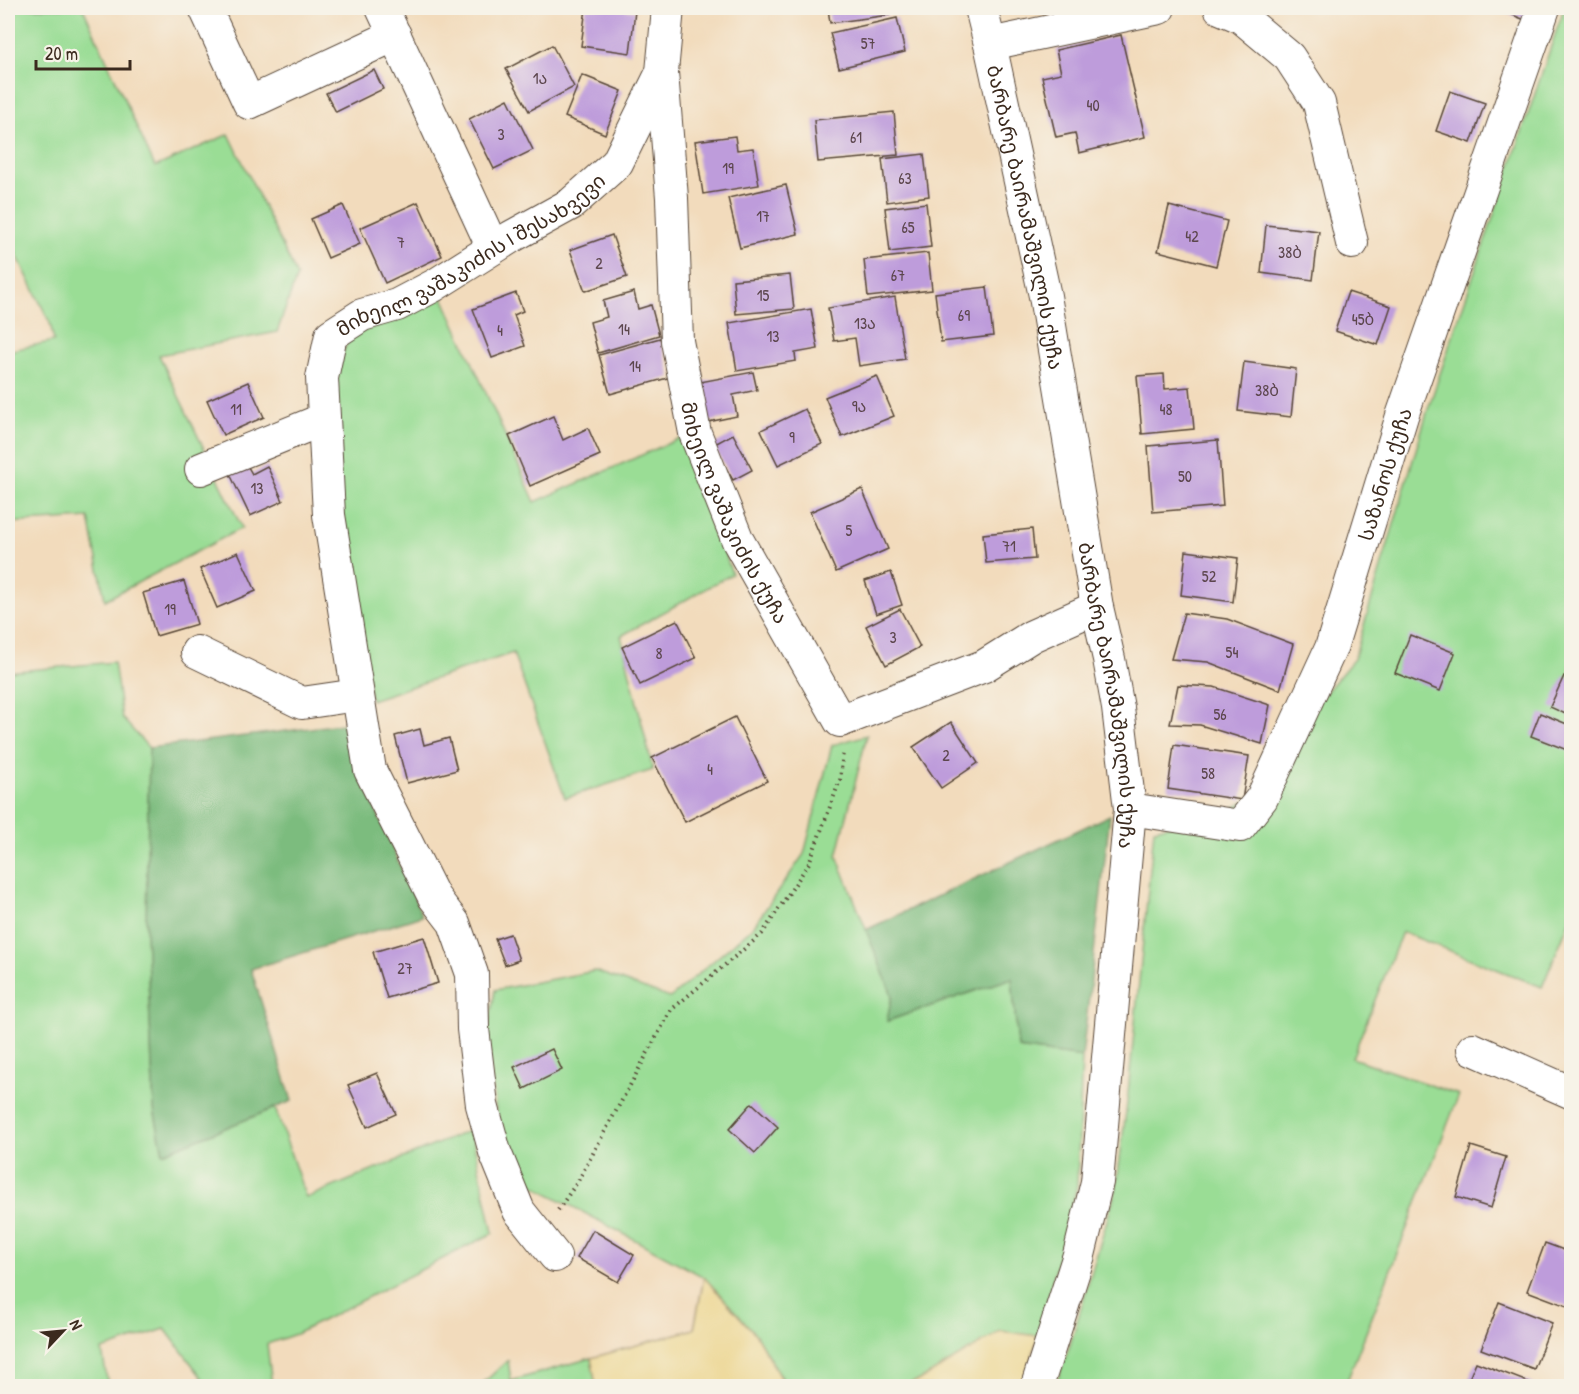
<svg xmlns="http://www.w3.org/2000/svg" width="1579" height="1394" font-family="'Patrick Hand','Noto Sans Georgian',sans-serif">
<style>
.green{fill:#9add95;stroke:#6a845a;stroke-width:1.5}
.forest{fill:#7bbc7e;stroke:#5b734e;stroke-width:1.5}
.sand{fill:#eeda9e;stroke:#94825e;stroke-width:1.5}
.building{fill:#be9cdb}
.lines{fill:none;stroke-linecap:round;stroke-linejoin:round}
.minor-casing{stroke:#564536;stroke-width:34}
.path{stroke:#564536;stroke-width:4;stroke-dasharray:1.5 4.5;stroke-linecap:butt}
.minor{stroke:#fff;stroke-width:32}
.labels{text-anchor:middle;dominant-baseline:central;stroke-width:4.5;stroke-linejoin:round;paint-order:stroke}
.number-label{font-size:16px;fill:#5c464d}
.street-label{font-size:20px;fill:#3b2a1e;stroke:#f7f3e8}
</style>
<rect width="100%" height="100%" fill="#f7f3e8"/>
<filter id="ink" filterUnits="userSpaceOnUse"><feTurbulence type="fractalNoise" baseFrequency=".0167" numOctaves="2"/><feDisplacementMap in="SourceGraphic" scale="12" xChannelSelector="R" yChannelSelector="G"/><feConvolveMatrix kernelMatrix="1 2 1 2 8 2 1 2 1" color-interpolation-filters="sRGB"/></filter>
<filter id="wash" filterUnits="userSpaceOnUse"><feTurbulence type="fractalNoise" baseFrequency=".008" numOctaves="4" result="noise"/><feDisplacementMap in="SourceGraphic" scale="24" xChannelSelector="R" yChannelSelector="G"/><feGaussianBlur stdDeviation="1.35" result="paint"/><feColorMatrix in="noise" values="0 0 0 0 0 0 0 0 0 0 0 0 0 0 0 0 0 1.4 0 .05"/><feComposite in="paint" operator="in"/></filter>
<g filter="url(#wash)">
<rect width="100%" height="100%" fill="#f2dbbc"/>
<g class="green">
<polygon points="8,8 83,8 155,167 229,134 297,276 277,332 159,355 242,528 105,600 89,518 8,523 8,351 54,341 50,323 8,237"/>
<polygon points="1564,8 1571,8 1571,917 1542,987 1402,932 1352,1058 1459,1095 1345,1386 1055,1386 1070,1345 1116,1190 1127,1103 1154,829 1227,811 1249,800 1315,705 1354,659 1428,409"/>
<polygon points="442,295 535,502 685,436 732,574 621,636 653,770 565,798 513,653 371,700 333,461 334,377 349,337"/>
<polygon points="114,662 122,718 149,748 146,932 154,1109 163,1153 275,1108 306,1198 471,1130 493,1233 296,1334 267,1344 272,1386 207,1386 200,1375 165,1329 102,1350 108,1386 8,1386 8,672"/>
<polygon points="867,735 837,856 892,995 887,1021 1012,978 1018,1048 1082,1057 1077,1186 1038,1336 902,1386 789,1386 784,1383 756,1335 704,1277 523,1180 501,1145 486,1041 495,990 595,971 670,998 753,927 804,854 832,745"/>
<polygon points="591,1358 596,1386 480,1386 508,1360 511,1381"/>
</g>
<g class="forest">
<polygon points="350,723 362,778 422,916 251,969 292,1101 163,1153 154,1109 146,932 149,748"/>
<polygon points="1110,815 1082,1057 1018,1048 1012,978 887,1021 892,995 866,930"/>
</g>
<g class="sand">
<polygon points="704,1277 756,1335 783,1383 789,1386 596,1386 591,1358 694,1329"/>
<polygon points="1001,1331 1038,1336 1024,1386 902,1386 922,1379"/>
</g>
<g id="blocks">
<g class="building">
<polygon points="586,8 608,8 635,11 630,53 581,46"/>
<polygon points="828,8 888,8 889,15 830,23"/>
<polygon points="1495,8 1530,8 1525,20"/>
<polygon points="897,18 905,52 839,68 830,33"/>
<polygon points="1121,35 1145,137 1079,153 1075,133 1056,137 1042,77 1061,73 1056,50"/>
<polygon points="552,45 574,87 529,111 506,69"/>
<polygon points="374,70 383,89 336,112 326,93"/>
<polygon points="582,75 622,91 605,134 565,117"/>
<polygon points="1450,91 1485,103 1471,143 1436,131"/>
<polygon points="508,99 533,150 494,169 469,119"/>
<polygon points="894,112 898,155 818,162 814,120"/>
<polygon points="735,136 737,150 753,148 759,185 703,194 695,141"/>
<polygon points="924,154 929,196 887,202 882,159"/>
<polygon points="786,185 798,234 740,248 728,198"/>
<polygon points="418,202 442,256 385,283 360,228"/>
<polygon points="926,203 931,247 890,252 885,208"/>
<polygon points="343,205 360,244 328,258 311,219"/>
<polygon points="1169,206 1227,221 1216,266 1158,251"/>
<polygon points="1266,225 1319,231 1313,280 1261,273"/>
<polygon points="612,235 627,277 585,291 570,250"/>
<polygon points="928,253 932,290 868,297 864,260"/>
<polygon points="790,275 794,309 736,314 733,280"/>
<polygon points="987,287 993,336 941,342 935,293"/>
<polygon points="634,292 638,309 651,305 659,335 598,353 590,322 607,317 603,301"/>
<polygon points="1348,292 1391,306 1378,345 1335,331"/>
<polygon points="516,293 523,311 514,315 525,346 492,358 473,309"/>
<polygon points="895,297 905,359 859,366 855,338 834,341 828,308"/>
<polygon points="811,309 818,349 795,353 796,361 737,371 729,323"/>
<polygon points="660,338 671,377 610,394 599,355"/>
<polygon points="1244,362 1296,369 1291,417 1238,411"/>
<polygon points="753,372 757,390 733,395 737,416 708,422 700,382"/>
<polygon points="1164,374 1165,389 1190,387 1194,429 1142,434 1137,376"/>
<polygon points="877,376 894,416 842,437 825,397"/>
<polygon points="248,382 264,417 223,435 207,400"/>
<polygon points="805,409 822,444 778,465 761,430"/>
<polygon points="553,416 563,440 588,428 600,455 530,486 509,436"/>
<polygon points="733,434 752,470 733,480 713,445"/>
<polygon points="1218,440 1223,506 1153,512 1148,446"/>
<polygon points="267,466 283,501 250,516 230,474 248,467 252,474"/>
<polygon points="862,489 888,549 836,572 810,512"/>
<polygon points="1032,529 1035,559 986,563 983,534"/>
<polygon points="1186,551 1238,558 1233,602 1181,595"/>
<polygon points="238,552 256,591 217,608 200,569"/>
<polygon points="891,572 902,605 876,614 865,581"/>
<polygon points="184,581 197,624 156,636 143,593"/>
<polygon points="900,609 920,647 886,665 866,626"/>
<polygon points="1184,613 1227,619 1293,644 1280,690 1208,662 1171,659"/>
<polygon points="677,620 696,658 640,685 622,647"/>
<polygon points="1410,635 1455,653 1440,691 1395,673"/>
<polygon points="1564,676 1572,679 1572,717 1550,707"/>
<polygon points="1178,685 1214,687 1270,705 1262,744 1200,725 1170,724"/>
<polygon points="1540,713 1572,726 1572,752 1531,736"/>
<polygon points="735,717 767,781 685,822 652,758"/>
<polygon points="951,722 978,763 941,788 913,747"/>
<polygon points="420,729 424,745 449,738 457,770 407,783 395,736"/>
<polygon points="1174,745 1249,756 1242,800 1168,789"/>
<polygon points="510,934 519,960 505,965 495,939"/>
<polygon points="424,937 438,983 387,998 373,952"/>
<polygon points="552,1049 562,1070 524,1089 514,1067"/>
<polygon points="377,1073 396,1114 367,1127 348,1085"/>
<polygon points="752,1103 778,1127 755,1153 729,1129"/>
<polygon points="1471,1146 1506,1157 1491,1208 1456,1197"/>
<polygon points="593,1230 634,1255 618,1282 577,1258"/>
<polygon points="1545,1243 1572,1253 1572,1308 1527,1291"/>
<polygon points="1499,1302 1552,1323 1534,1369 1481,1349"/>
<polygon points="1476,1362 1533,1384 1532,1386 1466,1386"/>
</g>
</g>
</g>
<g filter="url(#ink)">
<use href="#blocks" fill-opacity="0" stroke="#564536" stroke-width="1.5"/>
<g class="lines">
<g class="minor-casing">
<g id="minor">
<polyline points="205,8 249,103 395,35"/>
<polyline points="382,8 493,248"/>
<path id="s1" d="M668,8L662,72L672,198L677,341L695,433L738,541L840,721L984,666L1032,636L1097,607"/>
<path id="s2" d="M981,8L990,44L1045,296L1097,607L1109,659L1118,708L1130,809L1097,1182L1079,1255L1037,1386"/>
<polyline points="1220,8 1241,17 1289,57 1319,103 1352,243"/>
<polyline points="990,44 1159,8"/>
<polyline points="201,469 324,419"/>
<polyline points="197,652 302,703 357,695"/>
<path id="s3" d="M1130,809L1240,826L1262,798L1331,648L1402,416L1544,8"/>
<polyline points="1473,1049 1572,1093"/>
<path id="s4" d="M555,1256L519,1211L495,1152L482,1105L473,1029L472,974L454,923L434,897L370,770L329,515L322,378L331,335L362,315L397,305L435,285L511,237L571,204L617,163L662,72"/>
</g>
</g>
<polyline class="path" points="558,1210 578,1181 671,1010 762,934 809,863 840,780 843,752"/>
<use href="#minor" class="minor"/>
</g>
</g>
<g class="labels">
<g class="number-label">
<text x="868" y="43">57</text>
<text x="540" y="78">1ა</text>
<text x="1093" y="105">40</text>
<text x="501" y="134">3</text>
<text x="856" y="137">61</text>
<text x="728" y="168">19</text>
<text x="905" y="178">63</text>
<text x="763" y="216">17</text>
<text x="908" y="227">65</text>
<text x="1192" y="236">42</text>
<text x="401" y="242">7</text>
<text x="1290" y="252">38ბ</text>
<text x="599" y="263">2</text>
<text x="898" y="275">67</text>
<text x="763" y="295">15</text>
<text x="964" y="315">69</text>
<text x="1363" y="319">45ბ</text>
<text x="865" y="323">13ა</text>
<text x="624" y="329">14</text>
<text x="500" y="330">4</text>
<text x="773" y="336">13</text>
<text x="635" y="366">14</text>
<text x="1267" y="390">38ბ</text>
<text x="859" y="406">9ა</text>
<text x="236" y="409">11</text>
<text x="1166" y="409">48</text>
<text x="792" y="437">9</text>
<text x="1185" y="476">50</text>
<text x="257" y="488">13</text>
<text x="849" y="530">5</text>
<text x="1009" y="546">71</text>
<text x="1209" y="576">52</text>
<text x="170" y="609">19</text>
<text x="893" y="637">3</text>
<text x="1232" y="652">54</text>
<text x="659" y="653">8</text>
<text x="1220" y="714">56</text>
<text x="946" y="755">2</text>
<text x="710" y="769">4</text>
<text x="1208" y="773">58</text>
<text x="405" y="968">27</text>
</g>
<g class="street-label">
<text stroke="none"><textPath href="#s2" startOffset="214">ბარბარე ბაირამაშვილის ქუჩა</textPath></text>
<text stroke="none"><textPath href="#s4" startOffset="1132">მიხეილ ვაშაკიძის I შესახვევი</textPath></text>
<text stroke="none"><textPath href="#s3" startOffset="494">საზანოს ქუჩა</textPath></text>
<text stroke="none"><textPath href="#s1" startOffset="516">მიხეილ ვაშაკიძის ქუჩა</textPath></text>
<text stroke="none"><textPath href="#s2" startOffset="700">ბარბარე ბაირამაშვილის ქუჩა</textPath></text>
</g>
</g>
<rect width="1579" height="1394" fill="none" stroke="#f7f3e8" stroke-width="30"/>
<g transform="translate(63 1331) rotate(64)" stroke="#f7f3e8" stroke-width="4.5" paint-order="stroke">
<path d="M0-4.5L10 22L0 15L-10 22Z" fill="#3b2a1e"/>
<text y="-9" font-size="16" font-weight="bold" text-anchor="middle" fill="#3b2a1e">N</text>
</g>
<path d="M36 60v9h94v-9" fill="none" stroke="#3b2a1e" stroke-width="3"/>
<text x="45" y="60" font-size="18" fill="#3b2a1e" stroke="#f7f3e8" stroke-width="4.5" paint-order="stroke">20 m</text>
</svg>
